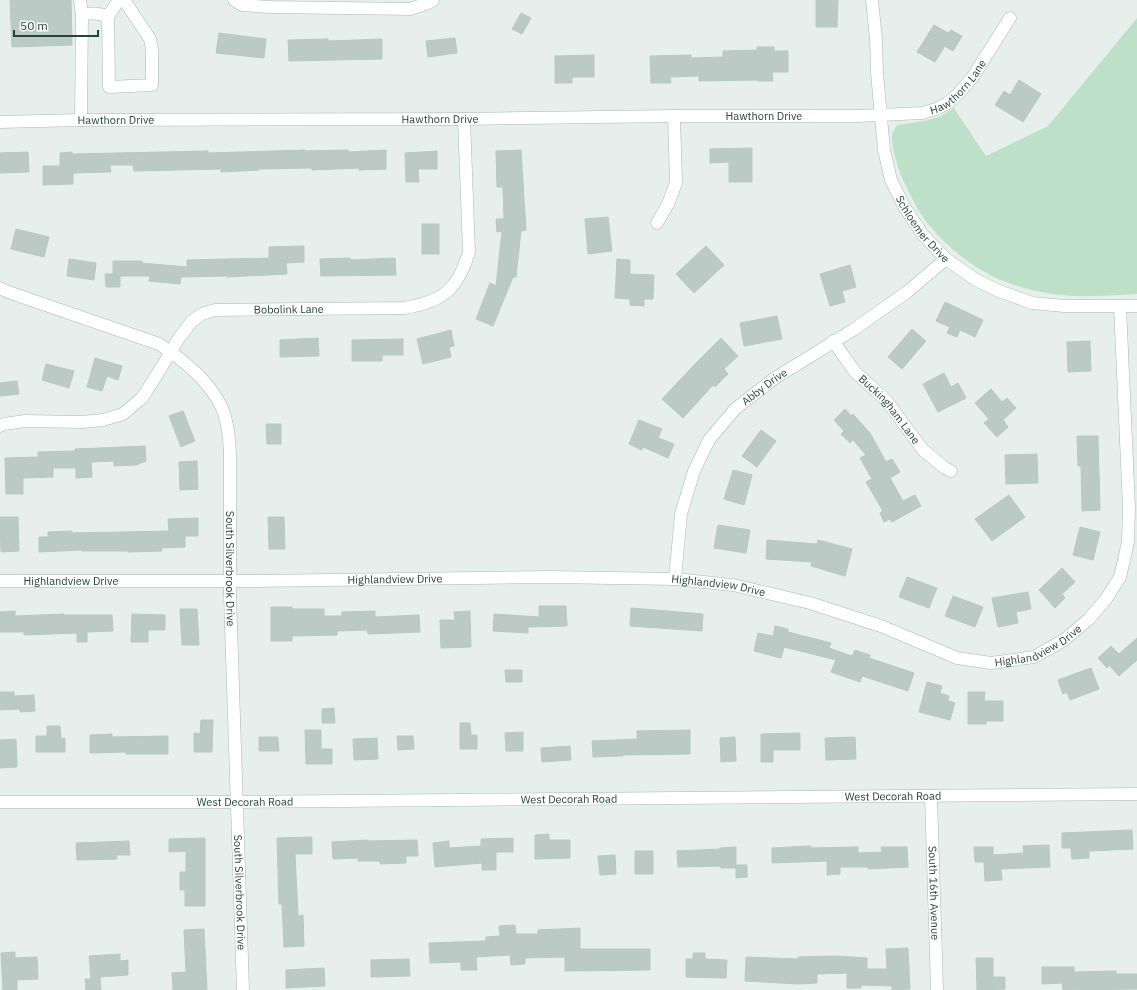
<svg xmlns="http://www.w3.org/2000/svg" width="1137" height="990" font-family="'IBM Plex Sans',sans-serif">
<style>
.green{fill:#bfe0c8}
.building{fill:#bbcac4;stroke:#b8c9c2}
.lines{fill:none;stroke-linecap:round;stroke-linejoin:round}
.minor-casing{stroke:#a8b8b2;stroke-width:13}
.minor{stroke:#fff;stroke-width:12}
.labels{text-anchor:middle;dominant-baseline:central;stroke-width:3;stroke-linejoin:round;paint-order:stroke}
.street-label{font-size:11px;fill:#24423a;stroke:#f7fbf9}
</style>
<rect width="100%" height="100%" fill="#e6efeb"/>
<path class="green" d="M1137,18V294C1116,295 1094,297 1073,296C1044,295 1005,285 981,270C961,258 943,242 928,224C918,212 911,196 904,182C899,172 891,147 892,136C893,131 895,128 897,125L924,121L939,117L954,108L986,156L1048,126Z"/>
<g class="building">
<polygon points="10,0 71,0 72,45 12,47"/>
<polygon points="816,0 838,0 837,27 816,27"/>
<polygon points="521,13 531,18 522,34 512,29"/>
<polygon points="934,25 948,33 951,30 962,36 953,51 945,46 935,62 917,52"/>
<polygon points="219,33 266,39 264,58 216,53"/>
<polygon points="455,38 457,53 428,57 426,41"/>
<polygon points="328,39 328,41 382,39 382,59 289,61 288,40"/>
<polygon points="757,47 774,47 774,51 788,51 788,72 772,72 773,81 758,81 758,80 699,81 699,76 670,77 671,83 651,83 650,56 691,55 691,58 723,57 723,51 757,50"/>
<polygon points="594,55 594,77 572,77 572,83 555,83 555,56"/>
<polygon points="1019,80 1041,94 1023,122 995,105 1004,91 1010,95"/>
<polygon points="752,148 752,182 729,182 729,162 710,163 710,149"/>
<polygon points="305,150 305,151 348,150 348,152 386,150 386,169 359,170 359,168 312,170 312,168 259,169 259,170 221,172 221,169 134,171 133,165 110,165 111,172 73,173 73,184 43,185 43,166 60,166 60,153 72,152 72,154 208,151 208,153"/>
<polygon points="521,150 526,230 521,231 516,277 513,277 493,326 476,319 490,283 496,286 502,231 497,232 496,219 504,219 503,187 497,187 496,151"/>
<polygon points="437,151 437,169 418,169 419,182 406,182 405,153"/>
<polygon points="28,152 29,172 0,173 0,153"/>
<polygon points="608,217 612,251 588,254 585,219"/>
<rect x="422" y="224" width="17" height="30"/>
<polygon points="16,229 49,237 44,257 11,249"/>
<polygon points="304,246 304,262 286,263 287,274 227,277 227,276 181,277 180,284 149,281 150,276 120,276 120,287 106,287 105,274 113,274 113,261 142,261 142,263 187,267 187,260 269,258 269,247"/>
<polygon points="706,246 724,265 694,293 676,274"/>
<polygon points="350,258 351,260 395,258 396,275 321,276 320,259"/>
<polygon points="69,259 96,263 94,280 67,276"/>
<polygon points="617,259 630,260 630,274 654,275 653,299 644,299 644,306 630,305 630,299 615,298"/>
<polygon points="850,265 856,287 842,291 845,302 830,306 820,274"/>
<polygon points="945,302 983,320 975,337 960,330 957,337 947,333 950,327 936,321"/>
<polygon points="777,316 782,339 744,346 740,323"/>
<polygon points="912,329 926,341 902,369 888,357"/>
<polygon points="451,330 454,346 449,347 451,357 423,364 417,339"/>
<polygon points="318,338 319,356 280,357 280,340"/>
<polygon points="721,338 738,356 724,369 728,374 715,387 713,385 683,418 662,399 695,364"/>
<polygon points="403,339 403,355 382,355 382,361 352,361 352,340"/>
<polygon points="1090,341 1091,371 1068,372 1067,342"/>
<polygon points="95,358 122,366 118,380 107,376 102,391 87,387"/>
<polygon points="46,364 74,371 69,388 42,380"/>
<polygon points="944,373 951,387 958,383 966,398 938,412 923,384"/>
<polygon points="17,381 19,394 0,396 0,383"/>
<polygon points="991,389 1002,402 1007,398 1016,408 1003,420 1008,427 997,437 984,423 989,419 975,403"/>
<polygon points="845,409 851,416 853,414 870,433 886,462 892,459 900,472 890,478 903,501 915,495 921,506 892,522 890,519 884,522 880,513 883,511 866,482 872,479 860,458 866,455 853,440 850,443 841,434 844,431 834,420"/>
<polygon points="183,411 195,441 181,447 169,416"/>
<polygon points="639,420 662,429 658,438 674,444 668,458 643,447 642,450 629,444"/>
<polygon points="266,424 281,424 281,444 267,444"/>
<polygon points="761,430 776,441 757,467 742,456"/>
<polygon points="1077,436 1098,436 1100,510 1082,511 1081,466 1078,466"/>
<polygon points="145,446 146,461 136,465 114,466 114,461 91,462 92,477 76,478 76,468 53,468 53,477 23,478 23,494 6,494 5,458 38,457 38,452 75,451 75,449"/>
<polygon points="1037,454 1038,483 1006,484 1005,455"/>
<polygon points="197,461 198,489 180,490 179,462"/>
<polygon points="733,470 752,475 744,505 724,499"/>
<polygon points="1009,495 1025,517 992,541 975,519"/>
<polygon points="0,517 18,517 19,551 1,552"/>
<polygon points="268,517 284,517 285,549 269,549"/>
<polygon points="198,518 198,536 185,536 185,547 161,548 162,551 128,552 128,551 82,551 82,550 39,552 39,537 48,537 48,532 72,531 72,533 169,531 168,519"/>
<polygon points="718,525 750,530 746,553 714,548"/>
<polygon points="1080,527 1100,532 1093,560 1073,555"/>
<polygon points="767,540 817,544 818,540 852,549 845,576 811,566 812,562 766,559"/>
<polygon points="1062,568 1075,582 1062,594 1065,598 1055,608 1039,590"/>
<polygon points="907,577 937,588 929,608 899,597"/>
<polygon points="1028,592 1031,609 1016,612 1018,623 998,627 992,598"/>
<polygon points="953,596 983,607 975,627 945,616"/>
<polygon points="539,606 566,606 567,626 528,627 528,633 493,631 494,614 539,617"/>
<polygon points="271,607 292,607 292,609 324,609 324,616 342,616 342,612 375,611 375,617 419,615 420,632 368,634 367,630 337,631 337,635 292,636 292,641 271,641"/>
<polygon points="631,608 703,614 702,631 630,626"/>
<polygon points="180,609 197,609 199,645 182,645"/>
<polygon points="15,611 15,616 64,614 64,615 112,615 113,631 87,632 87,642 77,642 77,633 24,635 24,632 0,632 0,612"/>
<polygon points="470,611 471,647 441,648 440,620 455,620 454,612"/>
<polygon points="132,614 165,615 165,630 148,630 148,642 131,642"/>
<polygon points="775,626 788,629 788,632 831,643 829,648 852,656 855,650 870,655 869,658 914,673 908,691 862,676 860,682 831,672 836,660 784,647 781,658 754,651 758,633 773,636"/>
<polygon points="1137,638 1137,660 1119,676 1109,665 1107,668 1098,658 1111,646 1119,654"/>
<polygon points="1091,668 1099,689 1070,700 1067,692 1063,694 1058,680"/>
<polygon points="505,670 522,670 522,682 506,682"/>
<polygon points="927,682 942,686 940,693 949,696 948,701 955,703 950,720 919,712"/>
<polygon points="0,692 14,692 14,696 34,695 35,711 20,712 20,709 0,710"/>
<polygon points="968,692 985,692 984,701 1003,701 1003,721 986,721 986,724 968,724"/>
<polygon points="334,708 335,723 322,723 322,709"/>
<polygon points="201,720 213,720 212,752 194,752 194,733 200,734"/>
<polygon points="460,723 470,723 471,735 477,735 477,749 460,749"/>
<polygon points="47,726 60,726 61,739 65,738 65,752 36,752 36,736 47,736"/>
<polygon points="305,730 321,730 321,749 332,749 332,764 306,764"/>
<polygon points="690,730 690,754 623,755 623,756 593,757 592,741 637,739 637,731"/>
<polygon points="523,732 523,751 506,751 505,733"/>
<polygon points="800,733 800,750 773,750 773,762 761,762 761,734"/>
<polygon points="112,734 112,737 168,736 168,754 126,754 126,752 90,753 90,735"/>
<polygon points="397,736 413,736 414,749 398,750"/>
<polygon points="259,737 278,737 279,751 259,751"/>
<polygon points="735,737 736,761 721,762 720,738"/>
<polygon points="855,737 856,759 826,760 825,738"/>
<polygon points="377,738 378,759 354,760 353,739"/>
<polygon points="16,739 17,767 0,768 0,740"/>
<polygon points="570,746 571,760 542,762 541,748"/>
<polygon points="1132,830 1133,849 1089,851 1089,858 1072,859 1071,848 1062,848 1062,833"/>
<polygon points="549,834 549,840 570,840 570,858 535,859 535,835"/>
<polygon points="312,837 312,854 295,854 298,916 303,915 304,946 284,947 282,904 279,904 277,838"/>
<polygon points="205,838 205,906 185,906 185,890 180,890 180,872 186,872 186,851 169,852 169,839"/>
<polygon points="513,838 513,852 496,852 496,870 482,870 482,863 435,867 433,843 449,841 449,848 481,846 481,839"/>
<polygon points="368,840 368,841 417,840 418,856 406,856 406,863 380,864 380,861 358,861 358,858 333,859 332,842"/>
<polygon points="129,841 130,855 116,855 117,859 77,860 76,843"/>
<polygon points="1049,845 1050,867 1001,869 1002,880 985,881 984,862 975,862 974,847 993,847 993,855 1024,853 1023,846"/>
<polygon points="811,846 811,848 858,847 858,853 882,852 881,847 907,847 908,867 868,869 868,867 840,867 840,874 827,875 827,861 772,863 772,848"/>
<polygon points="736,847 736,865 747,865 747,877 736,878 736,868 721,868 720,866 678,867 677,851 720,849 720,848"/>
<rect x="635" y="851" width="18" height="23"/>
<polygon points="615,855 616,874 600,875 598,856"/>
<polygon points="515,925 516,934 538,934 538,930 580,928 580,949 650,949 650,970 565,971 565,957 525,958 525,964 511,965 510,955 476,957 477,970 461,970 461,962 430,963 429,943 486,941 486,937 500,936 499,926"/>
<polygon points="204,929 207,990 173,990 172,973 186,972 184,930"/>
<polygon points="908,948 910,989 892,990 892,986 861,985 861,988 847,988 847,973 817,974 817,983 799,984 745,981 746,957 798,959 798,957 835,956 867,958 867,969 887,969 886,949"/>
<polygon points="15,952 15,958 37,957 38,979 17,980 17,990 3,990 1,953"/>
<polygon points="693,953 705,953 705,959 727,960 726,978 686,977 686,959 693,959"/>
<polygon points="120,954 120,961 128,960 128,975 100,977 101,990 86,990 85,979 91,979 89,956"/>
<polygon points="976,958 993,958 993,977 1005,977 1005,989 977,990"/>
<polygon points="409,959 410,976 371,977 371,960"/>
<polygon points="1042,967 1074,967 1074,972 1116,971 1116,974 1137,974 1137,989 1063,990 1062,983 1042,984"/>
<polygon points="324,968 325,986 286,988 286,970"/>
</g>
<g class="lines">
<g class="minor-casing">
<g id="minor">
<polyline points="80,0 82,15"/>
<polyline points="119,0 108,16 109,87 152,85 152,49 150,39 124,0"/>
<polyline points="234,0 242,5 269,7 410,9 428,3 433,0"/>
<path id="s1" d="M872,0L876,39L877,73L884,150L891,180L905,208L923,235L946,259L976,280L999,291L1032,303L1064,306H1137"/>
<path d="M81,120L82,15C91,12 99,14 108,16"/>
<path id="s2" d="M0,122L81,120L464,119L674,116H858L922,113L936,109L948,103L958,94L972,78L1010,18"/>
<polyline points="657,223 668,204 676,183 674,116"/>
<path id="s3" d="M0,288L8,292L159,344C182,359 209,381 221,406C228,421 229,438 230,454V595L243,990"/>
<path id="s4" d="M833,341L855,372L886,400L923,450L945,468L951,471"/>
<path id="s5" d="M0,426L4,424L25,421L82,422L103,420L123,414L142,398L158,373L179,338L192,321L202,314L215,310L404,308C443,302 458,289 469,252L464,119"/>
<path id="s6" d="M675,579L681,514L694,471L709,440L735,409L775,378L853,330L907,292L946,259"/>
<path id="s7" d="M0,581H248L551,577L675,579L733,585L810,603L881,626L957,658L991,663L1034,657L1064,640L1089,619L1106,599L1120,577L1128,542L1129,508L1120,306"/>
<path id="s8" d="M931,796L937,990"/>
<path id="s9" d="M0,802H237L1137,794"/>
</g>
</g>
<use href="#minor" class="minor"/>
</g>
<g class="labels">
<g class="street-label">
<text stroke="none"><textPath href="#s2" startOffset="968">Hawthorn Lane</textPath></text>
<text stroke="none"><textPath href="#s2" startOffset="764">Hawthorn Drive</textPath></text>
<text stroke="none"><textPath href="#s2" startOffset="440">Hawthorn Drive</textPath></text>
<text stroke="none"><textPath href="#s2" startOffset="116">Hawthorn Drive</textPath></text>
<text stroke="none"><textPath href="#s1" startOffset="240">Schloemer Drive</textPath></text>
<text stroke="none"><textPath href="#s5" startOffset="341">Bobolink Lane</textPath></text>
<text stroke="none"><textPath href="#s6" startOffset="222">Abby Drive</textPath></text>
<text stroke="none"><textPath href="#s4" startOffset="89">Buckingham Lane</textPath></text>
<text stroke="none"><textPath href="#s3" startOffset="421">South Silverbrook Drive</textPath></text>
<text stroke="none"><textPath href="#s7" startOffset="395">Highlandview Drive</textPath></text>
<text stroke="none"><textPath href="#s7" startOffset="71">Highlandview Drive</textPath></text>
<text stroke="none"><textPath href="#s7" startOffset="719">Highlandview Drive</textPath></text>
<text stroke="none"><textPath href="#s7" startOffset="1055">Highlandview Drive</textPath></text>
<text stroke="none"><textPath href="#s9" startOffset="893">West Decorah Road</textPath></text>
<text stroke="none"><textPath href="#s9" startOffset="569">West Decorah Road</textPath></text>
<text stroke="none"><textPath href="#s9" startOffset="245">West Decorah Road</textPath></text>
<text stroke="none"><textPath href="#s3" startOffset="745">South Silverbrook Drive</textPath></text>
<text stroke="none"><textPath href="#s8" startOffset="97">South 16th Avenue</textPath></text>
</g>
</g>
<path d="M14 30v6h84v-6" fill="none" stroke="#24423a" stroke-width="2"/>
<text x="20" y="30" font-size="12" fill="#24423a" stroke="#f7fbf9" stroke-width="3" paint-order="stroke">50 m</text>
</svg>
